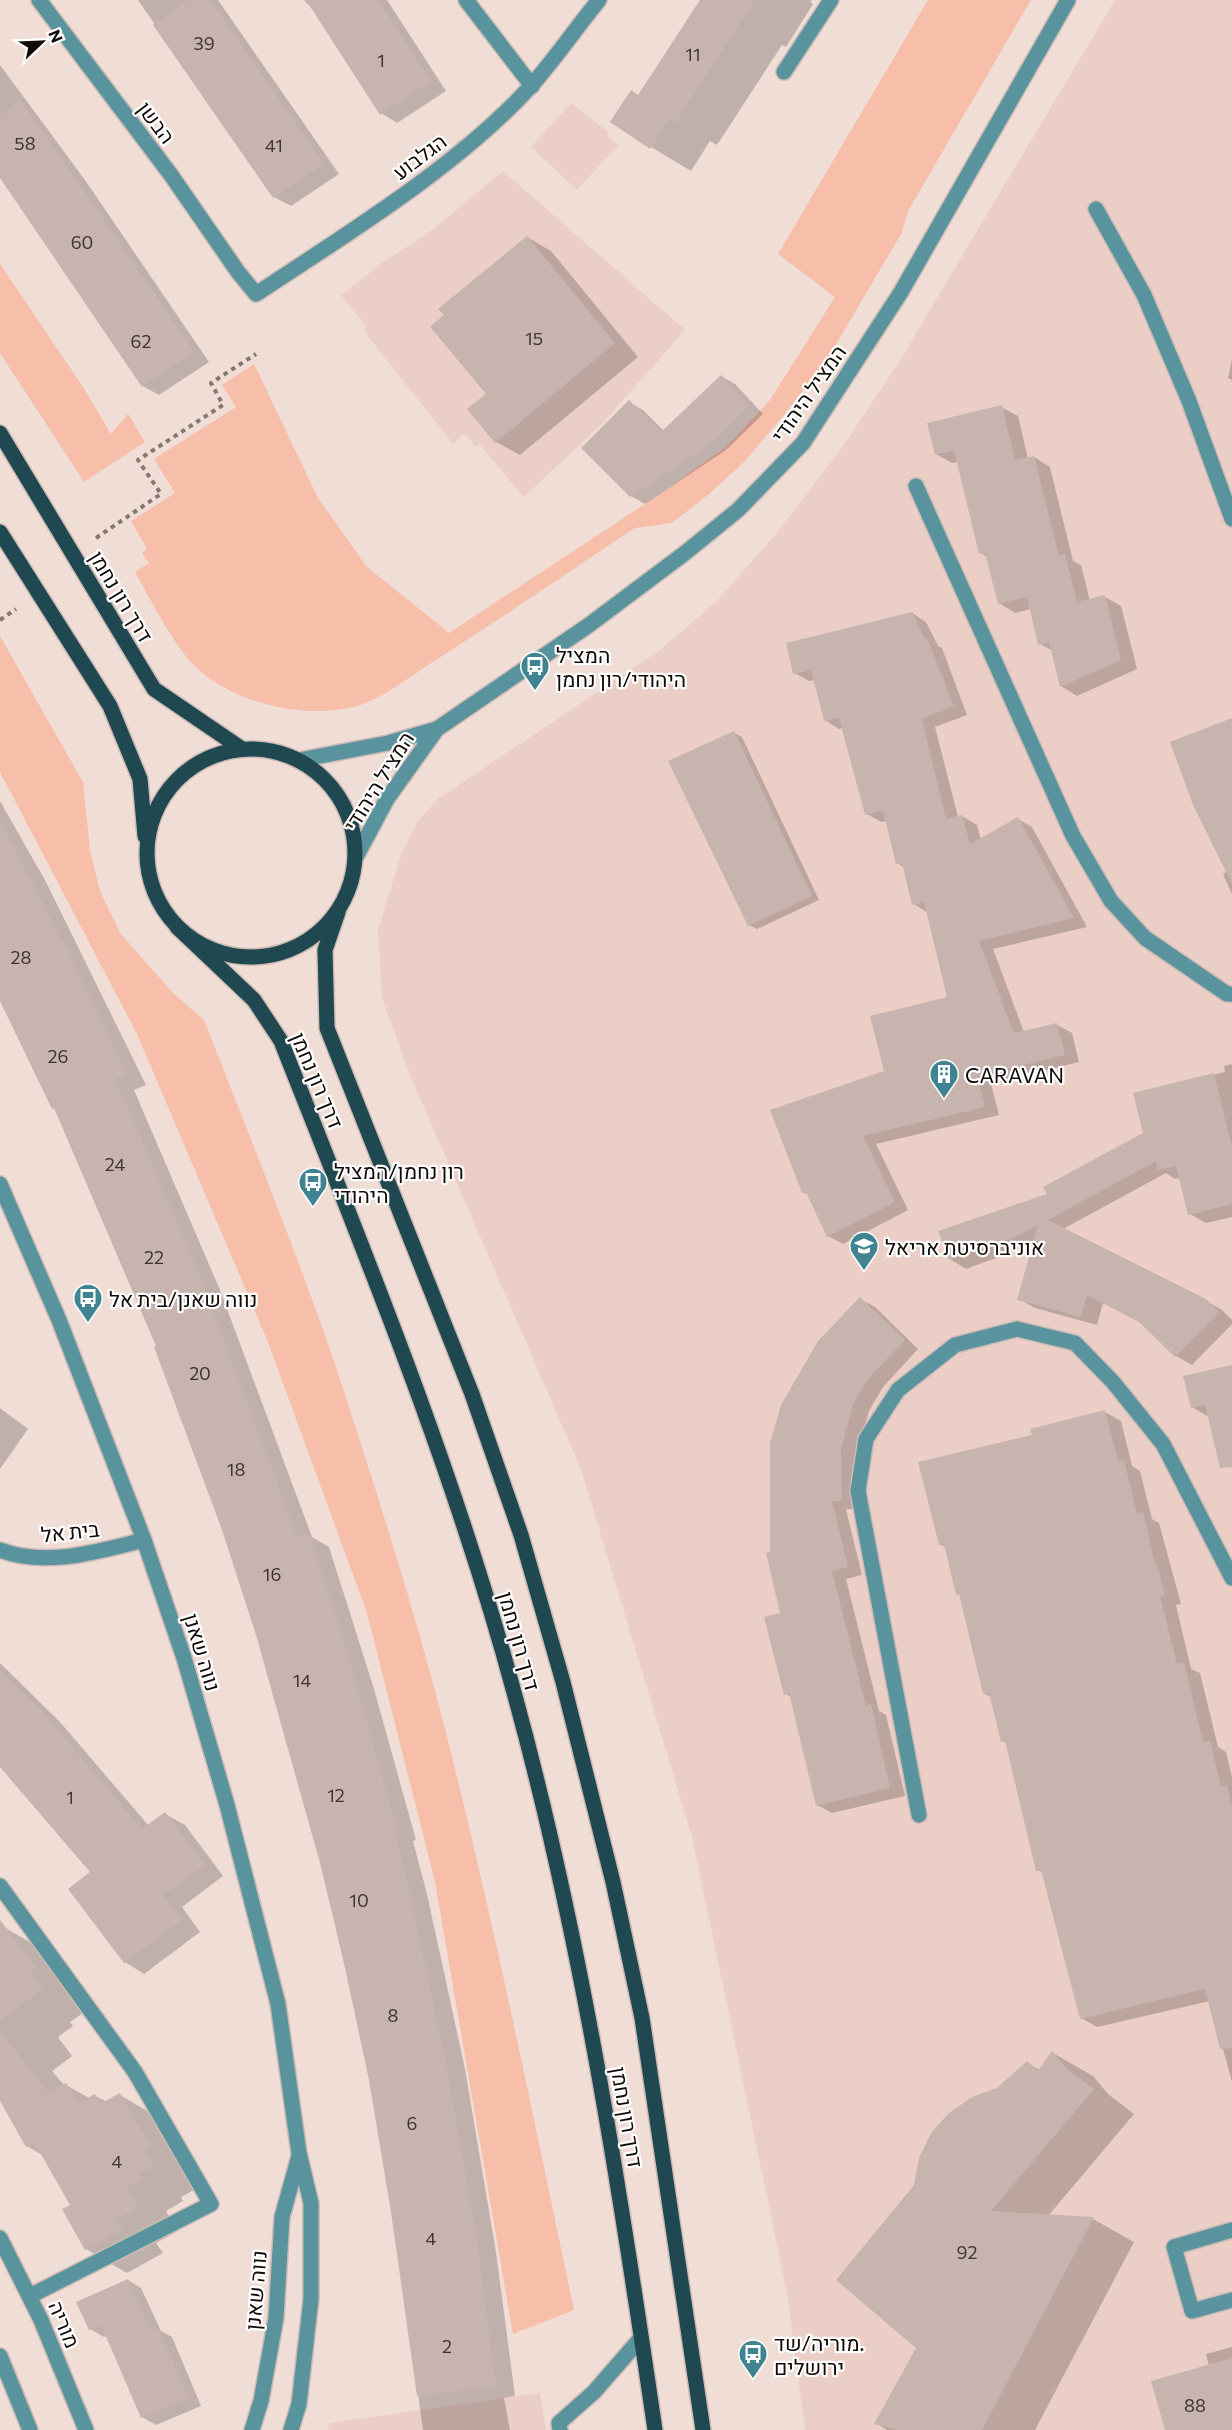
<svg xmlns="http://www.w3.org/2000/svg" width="1232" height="2430" font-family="Commissioner,Heebo,sans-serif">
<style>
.built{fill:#ebcfc6}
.green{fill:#f7beaa}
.shadow{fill:#0003}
.building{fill:#c7b4ae}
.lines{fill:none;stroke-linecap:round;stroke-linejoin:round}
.minor-casing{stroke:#ccbbb5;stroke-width:18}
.major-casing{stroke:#ccbbb5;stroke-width:18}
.path{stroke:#847873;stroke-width:4;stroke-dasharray:4.5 4.5;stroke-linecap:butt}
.minor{stroke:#59939e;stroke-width:15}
.major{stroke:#1f4850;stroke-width:15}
.labels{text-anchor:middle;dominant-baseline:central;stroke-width:4.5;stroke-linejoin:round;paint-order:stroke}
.number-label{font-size:18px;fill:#3e3432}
.street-label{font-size:21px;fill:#100a08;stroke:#fff}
.poi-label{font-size:21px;fill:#100a08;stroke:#fff;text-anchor:start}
</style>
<rect width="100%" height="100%" fill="#f0ddd6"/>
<g class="built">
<polygon points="1115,0 1232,0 1232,2430 805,2430 787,2293 692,1837 581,1469 410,1075 382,998 378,930 401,855 418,821 438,799 660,650 716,602 776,534 841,449 899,362"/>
<polygon points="571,103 608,132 607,136 618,145 577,190 531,147"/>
<polygon points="503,171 685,330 603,423 524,497 479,444 475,447 465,433 453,444 364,331 367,327 341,295 382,263 427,234"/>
<polygon points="540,2393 546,2430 328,2430 329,2423"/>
</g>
<g class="green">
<path d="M928,0H1031L908,211L901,234L828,358L788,410L745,461L708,495L672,523L635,528C570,571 505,616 439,658C413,674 386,697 357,706C308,720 237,704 199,670C174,648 152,601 135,572L149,563L142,553L147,549L131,521L175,493L154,459L236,407L222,385L254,364L318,498L366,566L449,633L663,492L726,447L770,400L835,297L778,254Z"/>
<polygon points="0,264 83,387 111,434 128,414 145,442 84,482 0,353"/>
<path d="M0,636L83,782L90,850L100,891L120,933L173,993L204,1020C258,1158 315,1296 359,1438C390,1534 420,1631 445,1729C494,1921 533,2116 574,2310L513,2334L435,1882L367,1613L268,1342L137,1034L0,772Z"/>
</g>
<g class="shadow">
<polygon points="138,0 218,0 339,174 291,206 274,197"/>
<polygon points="304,0 387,0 446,91 397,123 381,113 315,12"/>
<polygon points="701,0 812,0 810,2 813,4 786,47 782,45 717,145 710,141 691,171 651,147 639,97"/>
<polygon points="0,65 85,180 209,362 159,395 143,386 0,176"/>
<polygon points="527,237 551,251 638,357 520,455 496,442"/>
<polygon points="1232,359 1232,380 1228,378"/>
<polygon points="721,376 735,384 763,414 726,450 645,504 631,496 629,402 643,410 664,431"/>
<polygon points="1001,407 1018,416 1028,459 1034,457 1050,467 1073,561 1081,565 1090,601 1105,597 1121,606 1137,669 1077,696 1061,686 1053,651 1040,644 1031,609 1015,613 999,603 988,558 981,553 958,462 952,463 936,454"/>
<polygon points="912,613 926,622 938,646 942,648 967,715 935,727 958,817 962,816 977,825 981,840 1018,819 1032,827 1087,927 993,949 1024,1032 1057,1025 1072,1033 1079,1062 991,1084 999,1115 876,1144 908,1210 843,1244 828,1236 809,1195 803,1192 949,998 928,913 914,904 905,868 897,863 887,821 881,822 867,814 843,728 839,729 825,720 815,680 809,681 795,673"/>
<polygon points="1232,719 1232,894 1223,874 1227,872"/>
<polygon points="734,733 742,737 819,900 757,929 749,925"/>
<polygon points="0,801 46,882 146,1085 134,1090 220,1290 312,1537 329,1547 374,1689 416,1840 413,1841 427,1894 465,2069 496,2252 515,2396 504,2398 510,2430 423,2430 393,2211 370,2080 322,1863 257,1635 223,1530 158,1347 56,1109 53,1108 0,1000"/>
<polygon points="1232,1064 1232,1217 1206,1223 1190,1214 1181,1177 1175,1179 1166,1173 1063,1229 1206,1301 1222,1310 1232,1320 1232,1324 1192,1365 1176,1356 1142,1323 1103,1303 1097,1325 1035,1308 1019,1299 1034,1244 966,1269 950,1259 1145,1133 1135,1094 1225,1072 1224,1066"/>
<polygon points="860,1299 875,1307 918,1349 883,1387 869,1411 856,1458 857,1509 846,1509 862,1575 846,1579 879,1711 886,1715 905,1796 832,1813 817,1805 791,1697 786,1694 782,1614 772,1553"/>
<polygon points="1232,1366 1232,1460 1209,1417 1192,1407"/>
<polygon points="0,1408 28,1429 0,1469"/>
<polygon points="1105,1412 1121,1421 1132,1466 1140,1471 1152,1519 1159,1523 1181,1604 1176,1605 1191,1669 1200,1673 1218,1747 1226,1752 1232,1777 1232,2082 1210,2001 1097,2027 1081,2018 1043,1873 1038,1870 1007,1743 1003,1741 992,1698 984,1693 961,1596 958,1594 945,1547 940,1544 1034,1436"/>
<polygon points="0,1663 60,1722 149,1826 165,1814 185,1825 223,1876 182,1907 200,1932 144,1974 125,1962 92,1872 0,1765"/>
<polygon points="0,1925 39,1947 76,1992 71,1997 83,2013 70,2022 73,2026 58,2037 72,2056 52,2071 65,2086 66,2085 89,2098 94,2095 107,2102 120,2095 161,2119 190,2169 184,2173 194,2190 181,2197 183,2201 166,2211 178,2231 156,2243 163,2253 127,2273 86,2249 72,2206 42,2155 27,2146 0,2098"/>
<polygon points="1053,2053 1093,2076 1108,2094 1134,2114 1048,2216 1093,2219 1134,2242 1035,2430 887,2430 876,2423 918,2347 998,2090 1027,2063 1040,2070"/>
<polygon points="128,2280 141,2288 161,2331 172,2337 201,2406 156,2425 142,2417 107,2336 104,2337 90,2329"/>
<polygon points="1232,2347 1232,2430 1167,2430 1209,2366 1206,2354"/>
</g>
<g class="building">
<polygon points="188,0 210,0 324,164 273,198 153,25"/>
<polygon points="306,0 378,0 431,81 380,115"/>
<polygon points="700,0 755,0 675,123 669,118 650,149 610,122 631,90 638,95"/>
<polygon points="20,100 69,169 194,352 142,387 0,178 0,115"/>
<polygon points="527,236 615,343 495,443 467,409 486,394 430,327 444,315 438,309"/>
<polygon points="721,375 750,406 712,443 630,497 581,448 629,400 661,432"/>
<polygon points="1002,405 1015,460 1034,456 1059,556 1065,554 1077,602 1105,595 1121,660 1060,687 1049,642 1038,645 1027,597 998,604 985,553 979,554 954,450 935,455 927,423"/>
<polygon points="912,612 925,639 927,638 954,706 922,719 946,819 962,815 970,844 1018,817 1074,918 979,941 1014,1033 1057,1023 1065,1055 977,1076 985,1107 863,1136 895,1202 827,1237 806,1192 802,1193 770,1110 884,1071 870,1016 947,997 924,902 912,905 902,863 896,864 883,811 865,815 839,718 824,721 811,670 793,674 786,643"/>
<polygon points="1232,718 1232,884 1193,805 1170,742"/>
<polygon points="734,731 812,896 748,926 668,761"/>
<polygon points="0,821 68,951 127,1074 115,1079 201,1278 297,1537 309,1534 343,1638 397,1829 394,1830 407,1881 445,2057 477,2240 496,2386 417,2396 391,2212 369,2080 344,1963 320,1863 256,1635 222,1530 154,1347 156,1346 54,1108 52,1109 0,1001"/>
<polygon points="1214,1073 1232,1148 1232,1204 1188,1215 1176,1166 1158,1170 1156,1161 1048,1220 1206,1299 1219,1312 1175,1357 1139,1322 1087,1295 1081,1317 1017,1300 1038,1225 1014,1238 949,1260 938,1231 1047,1194 1043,1187 1143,1133 1133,1093"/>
<polygon points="860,1297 905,1340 868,1379 854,1402 841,1449 842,1501 832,1501 848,1567 832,1571 866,1706 871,1704 890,1788 816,1806 789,1693 784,1695 764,1617 780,1613 766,1553 770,1552 770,1443 781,1405 818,1341"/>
<polygon points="1232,1365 1232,1467 1220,1468 1205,1405 1191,1408 1183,1376"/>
<polygon points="1105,1410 1118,1461 1124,1460 1137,1514 1143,1512 1155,1564 1157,1564 1165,1595 1160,1596 1177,1664 1184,1662 1203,1742 1210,1741 1221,1787 1227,1785 1232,1807 1232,2048 1220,2049 1205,1989 1080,2019 1041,1870 1036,1871 1005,1741 1001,1742 989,1693 983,1694 959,1594 956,1595 944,1544 939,1545 918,1462 1032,1435 1030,1429"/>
<polygon points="0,1670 40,1709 142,1829 165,1812 205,1865 163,1895 182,1920 124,1963 68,1889 90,1872 0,1767"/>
<polygon points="0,1920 36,1968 30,1973 43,1989 0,2021"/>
<polygon points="0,2031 49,2093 66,2083 78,2103 95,2094 100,2104 120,2093 150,2145 144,2149 154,2166 140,2173 142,2178 126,2187 138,2207 116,2219 123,2229 85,2250 62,2209 70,2205 34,2142 26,2147 0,2101"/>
<polygon points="1052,2051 1066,2068 1094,2089 991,2211 1094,2217 982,2430 897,2430 874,2424 916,2348 836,2280 914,2185 919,2158 931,2133 949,2113 972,2097 997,2088 1027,2061 1038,2071"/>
<polygon points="128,2279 151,2331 158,2328 188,2398 141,2418 101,2325 89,2330 76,2302"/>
<polygon points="1232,2358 1232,2430 1165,2430 1151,2381"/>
</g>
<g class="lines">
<g class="minor-casing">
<g id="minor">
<path d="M39,0L171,175L238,272L256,294C347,234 458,166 531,86C555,59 576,28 599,0"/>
<polyline points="466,0 532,86"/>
<polyline points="784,72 831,0"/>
<polyline points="1096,209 1144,295 1189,401 1232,519"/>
<polyline points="916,486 1073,836 1111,901 1145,938 1227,994 1232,994"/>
<polyline points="299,760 388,743 437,729"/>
<polyline points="356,857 387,799 437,729 589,625 685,553 738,510 803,443 901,292 1068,0"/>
<polyline points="0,1184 59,1320 144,1540 184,1658 227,1805 278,2004 299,2153 311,2203 311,2299 299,2404 291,2430"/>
<path d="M0,1550C46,1568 99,1551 144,1540"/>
<polyline points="919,1815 858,1491 866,1439 898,1390 955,1345 1017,1329 1075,1343 1113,1382 1163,1444 1232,1578"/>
<polyline points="0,1886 135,2072 211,2204 30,2296"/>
<polyline points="1232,2230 1174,2247 1192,2311 1232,2300"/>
<polyline points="0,2238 41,2320 86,2430"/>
<polyline points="0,2356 30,2430"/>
<polyline points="252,2430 261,2401 276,2318 282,2217 299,2156"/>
<polyline points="560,2430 559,2423 594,2392 641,2338"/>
</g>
</g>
<g class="major-casing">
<g id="major">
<polyline points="0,433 154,689 242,749"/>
<polyline points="0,532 110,706 140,779 145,836"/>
<circle cx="251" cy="853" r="104"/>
<polyline points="338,912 325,950 327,1028 472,1394 521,1535 563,1682 613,1882 642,2018 703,2430"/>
<path d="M177,927L254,1000L281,1041C366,1256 455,1472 515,1696C581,1937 619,2183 655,2430"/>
</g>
</g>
<g class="path">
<polyline points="96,538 161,494 138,460 223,405 211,383 256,354"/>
<polyline points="0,620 16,609"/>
</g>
<use href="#minor" class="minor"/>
<use href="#major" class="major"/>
</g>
<defs>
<g id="bus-pin" transform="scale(1.5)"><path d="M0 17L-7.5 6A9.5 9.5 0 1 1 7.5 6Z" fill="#3f8490" stroke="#fff"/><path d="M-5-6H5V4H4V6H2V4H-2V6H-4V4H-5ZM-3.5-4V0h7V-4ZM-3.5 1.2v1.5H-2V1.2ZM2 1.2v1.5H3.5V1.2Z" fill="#fff"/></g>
<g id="building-pin" transform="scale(1.5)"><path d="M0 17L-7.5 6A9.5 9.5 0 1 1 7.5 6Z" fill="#3f8490" stroke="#fff"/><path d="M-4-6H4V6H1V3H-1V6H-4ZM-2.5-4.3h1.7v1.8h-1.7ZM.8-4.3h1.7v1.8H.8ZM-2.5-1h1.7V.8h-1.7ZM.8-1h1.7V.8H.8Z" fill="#fff"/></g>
<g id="university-pin" transform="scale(1.5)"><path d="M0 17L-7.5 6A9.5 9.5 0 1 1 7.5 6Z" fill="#3f8490" stroke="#fff"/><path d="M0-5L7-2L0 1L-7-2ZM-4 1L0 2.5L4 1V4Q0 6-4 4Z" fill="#fff"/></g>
</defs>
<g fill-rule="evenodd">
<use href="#bus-pin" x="535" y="666"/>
<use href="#building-pin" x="944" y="1074"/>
<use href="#bus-pin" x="313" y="1182"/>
<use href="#university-pin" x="864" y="1246"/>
<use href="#bus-pin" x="88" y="1298"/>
<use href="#bus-pin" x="753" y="2354"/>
</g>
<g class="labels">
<g class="number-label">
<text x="204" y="43">39</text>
<text x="693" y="54">11</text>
<text x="381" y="60">1</text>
<text x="25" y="143">58</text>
<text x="274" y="145">41</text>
<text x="82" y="242">60</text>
<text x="534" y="338">15</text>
<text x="141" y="341">62</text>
<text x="21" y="957">28</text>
<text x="58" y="1056">26</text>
<text x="115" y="1164">24</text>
<text x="154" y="1257">22</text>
<text x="200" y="1373">20</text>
<text x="236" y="1469">18</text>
<text x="272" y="1574">16</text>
<text x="302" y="1680">14</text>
<text x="336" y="1795">12</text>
<text x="70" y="1797">1</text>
<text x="359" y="1900">10</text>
<text x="393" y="2015">8</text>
<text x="412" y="2123">6</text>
<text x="117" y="2161">4</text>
<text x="431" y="2238">4</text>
<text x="967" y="2252">92</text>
<text x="447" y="2346">2</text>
<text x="1195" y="2405">88</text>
</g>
<g class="street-label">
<text transform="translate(157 122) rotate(53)">הבשן</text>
<text transform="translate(419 156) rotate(-37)">הגלבוע</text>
<text transform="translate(808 393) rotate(-55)">המציל היהודי</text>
<text transform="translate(122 596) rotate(59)">דרך רון נחמן</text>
<text transform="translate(378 781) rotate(-58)">המציל היהודי</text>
<text transform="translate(318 1080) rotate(67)">דרך רון נחמן</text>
<text transform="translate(70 1531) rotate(-6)">בית אל</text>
<text transform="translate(520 1641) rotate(74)">דרך רון נחמן</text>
<text transform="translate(203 1652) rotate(73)">נווה שאנן</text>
<text transform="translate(628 2117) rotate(80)">דרך רון נחמן</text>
<text transform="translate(255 2290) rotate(-85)">נווה שאנן</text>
<text transform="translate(65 2324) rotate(67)">מוריה</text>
</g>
<g class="poi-label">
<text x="556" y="654">המציל<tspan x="556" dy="24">היהודי/רון נחמן</tspan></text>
<text x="965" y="1074">CARAVAN</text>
<text x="334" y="1170">רון נחמן/המציל<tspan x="334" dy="24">היהודי</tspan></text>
<text x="885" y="1246">אוניברסיטת אריאל</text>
<text x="109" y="1298">נווה שאנן/בית אל</text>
<text x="774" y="2342">מוריה/שד.<tspan x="774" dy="24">ירושלים</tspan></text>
</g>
</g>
<g transform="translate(42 42) rotate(67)" stroke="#ffffff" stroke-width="4.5" paint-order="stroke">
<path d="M0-4.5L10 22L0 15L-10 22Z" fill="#100a08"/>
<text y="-9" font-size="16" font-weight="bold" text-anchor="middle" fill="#100a08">N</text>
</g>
</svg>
